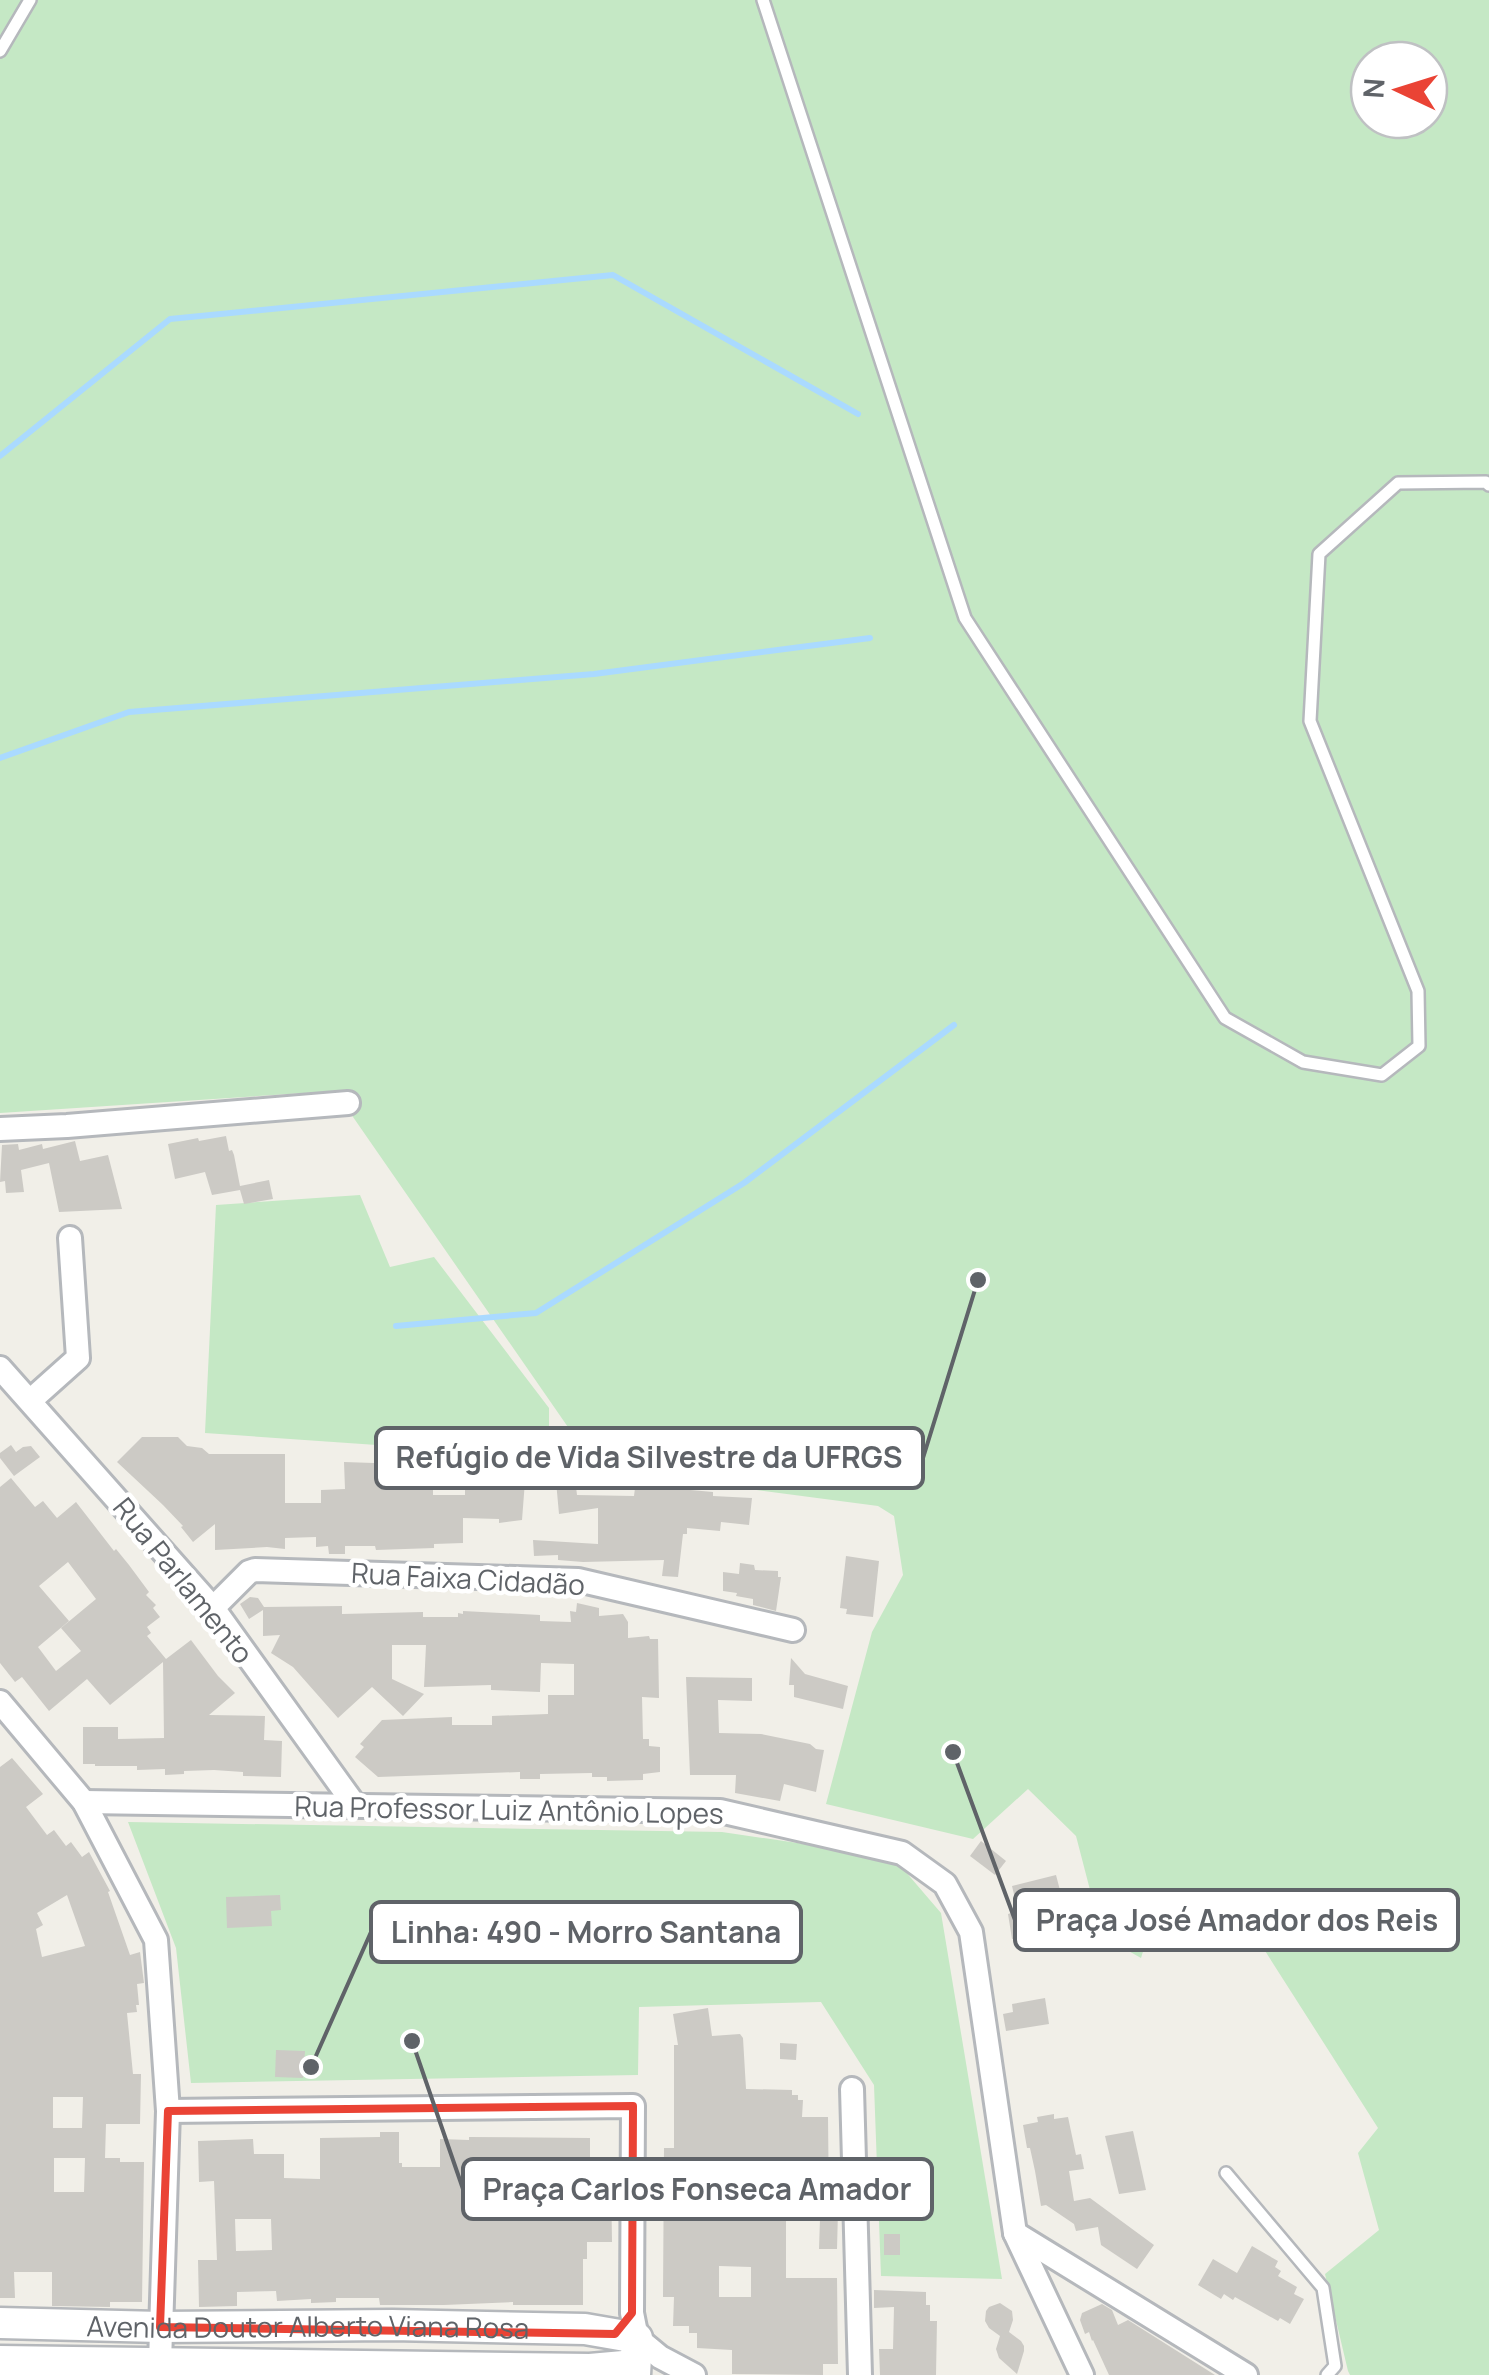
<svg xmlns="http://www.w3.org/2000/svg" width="1489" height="2375" font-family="Manrope,sans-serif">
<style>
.green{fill:#c5e8c5;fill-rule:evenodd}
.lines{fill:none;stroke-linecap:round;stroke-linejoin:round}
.stream{stroke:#aadaff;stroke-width:6}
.building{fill:#cccac5;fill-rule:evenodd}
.service-casing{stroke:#b5b8bc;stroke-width:16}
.minor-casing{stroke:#b5b8bc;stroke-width:28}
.tertiary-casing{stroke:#b5b8bc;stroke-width:35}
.service{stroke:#fff;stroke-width:11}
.minor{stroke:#fff;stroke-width:22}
.tertiary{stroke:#fff;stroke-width:30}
.marked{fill:none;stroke:#ea4335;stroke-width:8;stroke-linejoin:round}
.labels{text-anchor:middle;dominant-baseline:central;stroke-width:9;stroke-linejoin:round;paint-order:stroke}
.street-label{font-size:28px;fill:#5f6368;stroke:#fff}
.leader{fill:none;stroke:#5f6368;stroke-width:4}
.callout-dot{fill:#5f6368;stroke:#fff;stroke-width:4}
.callout{fill:#fff;stroke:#5f6368;stroke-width:4}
.callout-label{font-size:30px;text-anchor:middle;font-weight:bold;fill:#5f6368}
</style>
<rect width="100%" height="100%" fill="#f1efe8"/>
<g class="green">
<path d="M0,0H1489V2375H1350L1348,2371L1325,2274L1379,2230L1358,2153L1378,2128L1253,1932L1220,1892L1157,1906L1141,1958L1102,1936L1076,1836L1028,1789L973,1839L826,1804L872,1632L903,1575L894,1516L878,1506L597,1469L335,1091L0,1113ZM1369,60H1429V120H1369Z"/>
<polygon points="360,1195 390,1267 434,1257 549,1408 549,1457 205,1433 216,1205"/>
<polygon points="128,1822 722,1832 893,1857 941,1913 1002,2279 881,2276 874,2085 821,2002 639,2007 638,2075 191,2083 176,1948"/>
</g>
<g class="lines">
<g class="stream">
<polyline points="0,456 170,319 613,275 858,414"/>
<polyline points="0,758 129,712 594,674 870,638"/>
<polyline points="396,1326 536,1313 744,1183 954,1025"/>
</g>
</g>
<g class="building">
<polygon points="226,1136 229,1151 232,1150 234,1155 240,1186 269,1180 273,1199 244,1204 240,1190 212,1195 205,1172 175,1179 168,1144 198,1138 199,1141"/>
<polygon points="75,1141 80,1161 108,1155 122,1209 59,1212 49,1163 21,1170 24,1192 6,1193 5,1181 0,1182 2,1145 18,1144 19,1150 42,1144 43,1149"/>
<polygon points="142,1437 178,1437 187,1446 202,1448 209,1454 285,1454 285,1503 321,1503 321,1490 345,1489 344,1462 403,1464 403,1487 433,1486 433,1495 465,1495 465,1490 495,1490 496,1478 525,1481 522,1520 499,1523 499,1519 463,1518 463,1543 434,1544 434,1548 376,1550 375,1546 345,1546 345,1554 329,1554 328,1546 316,1547 316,1537 285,1538 285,1549 267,1547 215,1550 215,1524 193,1542 181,1527 183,1526 163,1505 117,1462"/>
<polygon points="11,1445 16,1452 23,1447 31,1446 40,1457 14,1476 0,1458 0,1453"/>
<path d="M11,1478L35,1507L43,1501L57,1518L76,1502L114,1551L116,1549L129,1565L149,1592L146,1595L156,1605L153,1608L160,1617L147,1627L151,1633L147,1636L166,1659L191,1640L218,1676L235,1693L209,1715L265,1716L264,1740L282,1741L281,1777L243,1776V1772L214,1770L184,1771V1774L165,1775V1769L137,1770V1766H95V1764H83V1727H118V1739L164,1738L163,1662L110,1705L87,1679L49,1711L22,1677L15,1682L0,1663V1487ZM68,1562L96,1599L61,1628L81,1651L56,1671L38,1647L69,1621L39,1586Z"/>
<polygon points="575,1478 577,1495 634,1496 635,1488 657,1490 657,1487 713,1492 713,1496 752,1498 749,1525 721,1522 720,1531 687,1528 687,1534 683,1534 678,1577 662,1576 664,1560 583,1562 558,1560 558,1555 534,1556 533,1540 598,1544 598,1508 559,1514 556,1481"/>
<polygon points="846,1556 879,1561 873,1617 846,1614 847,1609 840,1608"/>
<polygon points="740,1563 754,1565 755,1570 778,1571 778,1577 781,1577 776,1611 753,1605 753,1599 736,1596 737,1593 723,1591 723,1572 739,1574"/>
<polygon points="250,1597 258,1598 264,1607 342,1606 342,1614 423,1612 423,1617 458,1617 458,1613 463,1614 463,1611 540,1615 540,1621 571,1622 570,1611 576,1612 577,1603 599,1608 599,1616 623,1614 628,1622 628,1638 649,1636 650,1639 658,1639 659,1698 642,1697 643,1739 649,1739 649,1746 660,1747 660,1772 643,1774 643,1780 607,1781 607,1777 592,1777 592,1773 540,1774 540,1779 520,1779 520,1772 378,1777 355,1757 364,1747 360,1744 382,1720 452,1717 452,1725 492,1725 492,1716 548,1714 548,1695 574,1695 574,1664 541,1663 540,1692 491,1690 491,1685 424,1687 426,1645 392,1645 392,1679 424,1694 403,1716 372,1687 338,1718 293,1667 271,1653 280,1635 263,1636 263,1610 249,1619 240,1604"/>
<polygon points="791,1658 805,1674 848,1686 843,1709 794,1697 794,1685 789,1685"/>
<polygon points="686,1677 752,1678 752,1701 718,1700 719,1733 761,1734 810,1744 816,1749 824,1750 816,1792 784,1784 780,1801 735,1793 736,1775 690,1775"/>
<path d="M12,1758L43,1794L26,1807L47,1835L54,1830L66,1846L71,1842L82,1857L89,1852L110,1891L108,1892L130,1955L140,1952L144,1983L137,1984L139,2005H136L137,2012L127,2013L133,2074H141L140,2124H106L105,2158H120V2162H144L142,2302H110V2307L52,2306V2272H14L15,2298H0V1767ZM67,1895L85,1946L42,1957L36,1929L43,1925L37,1913ZM53,2097H83L82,2128H53ZM54,2158H85L84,2192H54Z"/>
<polygon points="981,1841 1006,1861 995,1875 970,1856"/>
<polygon points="1056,1875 1061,1894 1034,1901 1041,1934 1012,1939 1008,1914 1018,1911 1012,1886"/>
<polygon points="280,1895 281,1910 271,1911 272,1926 227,1928 226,1897"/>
<polygon points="1045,1998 1049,2024 1006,2031 1003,2014 1013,2012 1012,2004"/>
<path d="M708,2008L712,2036L740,2034L743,2038L746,2089L792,2090V2095H798V2100H803L802,2117H828L829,2211H838L837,2249H819L820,2219H786V2278H837L838,2364H823V2375L732,2374V2350L697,2348V2333H689V2326H673L674,2297H663L664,2148H674V2045H678L673,2014ZM719,2266L751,2267V2297H719Z"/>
<polygon points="780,2043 797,2044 796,2060 780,2059"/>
<polygon points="276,2050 305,2051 303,2078 275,2077"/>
<polygon points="1054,2114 1054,2119 1068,2117 1076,2155 1081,2154 1084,2169 1069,2171 1074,2201 1090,2198 1154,2245 1137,2269 1101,2245 1098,2227 1076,2231 1074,2224 1046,2205 1041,2206 1035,2171 1030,2148 1027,2148 1023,2125 1038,2122 1037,2117"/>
<polygon points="1133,2131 1146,2190 1119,2194 1105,2136"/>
<path d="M380,2132H399V2163H402V2167H440V2139L469,2140V2137L590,2138V2178H611L612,2242H587V2259H583V2305H513V2302L444,2305H380L379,2298H336V2302L311,2303V2299L277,2301L276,2291L237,2292V2306L199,2307L198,2260H217L214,2181L199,2182L198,2141L253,2139L254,2154H284V2178L320,2179V2138L380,2137ZM235,2219H271L272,2250L236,2251Z"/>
<rect x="884" y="2234" width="16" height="21"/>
<polygon points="1252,2246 1278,2261 1275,2267 1281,2271 1278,2276 1297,2287 1294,2294 1304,2299 1290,2324 1280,2318 1278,2321 1235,2297 1233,2300 1224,2294 1221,2299 1198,2285 1213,2259 1237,2273"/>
<polygon points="874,2290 926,2292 926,2305 930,2305 930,2321 937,2321 936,2375 880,2375 879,2349 893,2349 894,2307 874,2308"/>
<polygon points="1000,2303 1012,2311 1013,2320 1009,2332 1021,2341 1024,2346 1024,2351 1017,2374 999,2358 996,2349 1000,2336 989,2328 985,2321 986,2311 989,2307"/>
<polygon points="1102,2304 1112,2310 1118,2325 1128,2320 1215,2375 1109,2375 1093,2340 1092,2341 1089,2332 1085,2334 1080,2320 1082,2313"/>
</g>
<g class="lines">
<g class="service-casing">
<g id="service">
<polyline points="763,0 965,618 1225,1018 1303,1062 1382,1075 1419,1046 1418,991 1310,721 1319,554 1398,483 1486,482 1489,485"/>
<polyline points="0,51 30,0"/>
<polyline points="1226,2173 1323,2288 1335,2366 1327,2375"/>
</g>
</g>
<g class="minor-casing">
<g id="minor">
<polyline points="0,1129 67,1126 348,1103"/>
<polyline points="0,1368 213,1608 354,1804"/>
<polyline points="31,1400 78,1358 70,1238"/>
<polyline points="213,1608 249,1572 255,1570 578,1580 793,1630"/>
<polyline points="0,1702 84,1802 156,1940 168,2111 160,2363"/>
<polyline points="84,1802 720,1811 902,1853 945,1884 971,1932 1015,2233 1082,2375"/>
<polyline points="852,2089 860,2375"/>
<polyline points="168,2111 633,2106 632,2313 637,2338 660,2357 694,2375"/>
<polyline points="1015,2233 1246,2375"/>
</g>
</g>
<g class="tertiary-casing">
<g id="tertiary">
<path id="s1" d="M0,2323L160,2327L392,2325L585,2329L637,2338L635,2375"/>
<polyline points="0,2361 590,2369 635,2365"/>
</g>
</g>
<use href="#service" class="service"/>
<use href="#minor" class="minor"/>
<use href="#tertiary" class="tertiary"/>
</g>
<path class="marked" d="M633,2106L632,2313L615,2334L160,2327L168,2111Z"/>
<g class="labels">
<g class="street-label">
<text transform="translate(468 1578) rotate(3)">Rua Faixa Cidadão</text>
<text transform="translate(184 1580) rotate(51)">Rua Parlamento</text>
<text transform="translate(509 1809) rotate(1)">Rua Professor Luiz Antônio Lopes</text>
<text stroke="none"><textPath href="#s1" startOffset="308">Avenida Doutor Alberto Viana Rosa</textPath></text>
</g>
</g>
<path class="leader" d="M978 1280L923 1458M953 1752L1015 1920M311 2067L371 1932M412 2041L463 2189"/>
<g class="callout-dot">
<circle cx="978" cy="1280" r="10"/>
<circle cx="953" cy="1752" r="10"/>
<circle cx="311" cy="2067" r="10"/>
<circle cx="412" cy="2041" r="10"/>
</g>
<g class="callout">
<rect x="376" y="1428" width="547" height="60" rx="10"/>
<rect x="1015" y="1890" width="443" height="60" rx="10"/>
<rect x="371" y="1902" width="430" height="60" rx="10"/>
<rect x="463" y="2159" width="469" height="60" rx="10"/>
</g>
<g class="callout-label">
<text x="649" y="1468">Refúgio de Vida Silvestre da UFRGS</text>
<text x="1237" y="1931">Praça José Amador dos Reis</text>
<text x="586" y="1943">Linha: 490 - Morro Santana</text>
<text x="697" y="2200">Praça Carlos Fonseca Amador</text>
</g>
<g transform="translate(1399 90) rotate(274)"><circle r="48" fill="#ffffff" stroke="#bfc1c3" stroke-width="2.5"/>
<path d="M0-8L18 38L0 25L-18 38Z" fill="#ea4335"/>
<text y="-15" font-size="28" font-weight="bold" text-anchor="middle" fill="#5f6368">N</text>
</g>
</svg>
